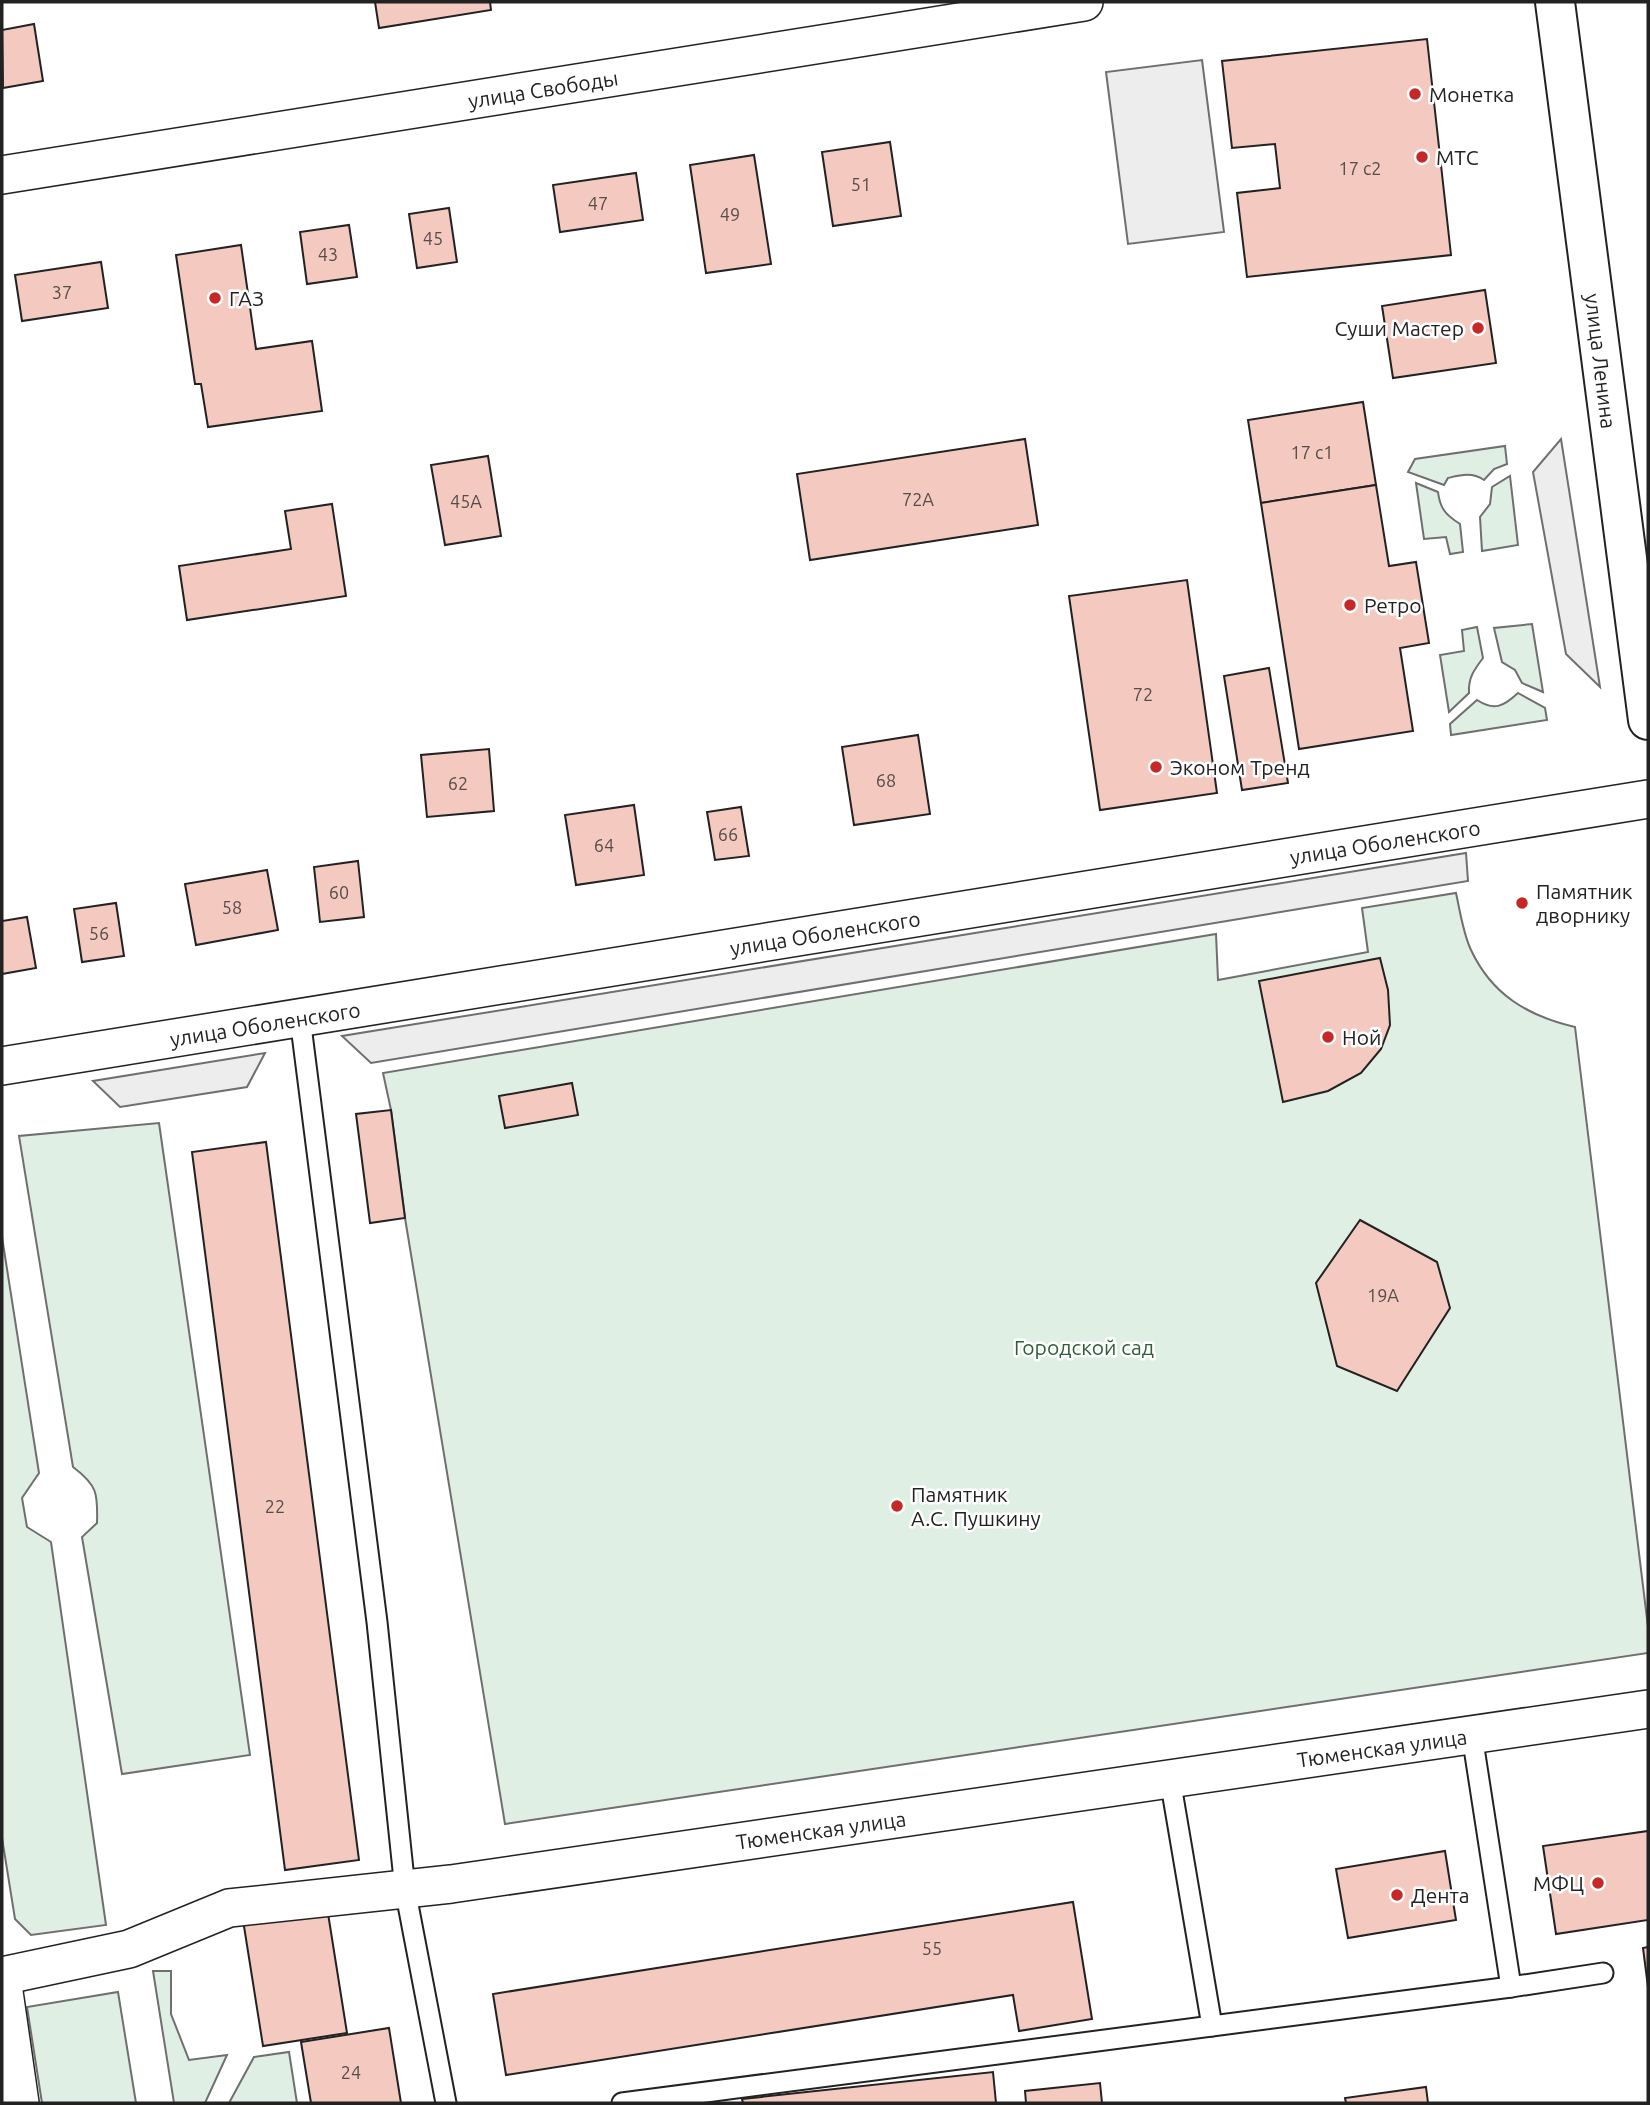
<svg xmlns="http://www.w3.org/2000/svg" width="1650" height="2105" font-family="Ubuntu,sans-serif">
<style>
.green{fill:#e0efe3;stroke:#6f6f6f;stroke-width:2}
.parking{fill:#ededed;stroke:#6f6f6f;stroke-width:2}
.building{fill:#f3c9c0;stroke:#222;stroke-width:2}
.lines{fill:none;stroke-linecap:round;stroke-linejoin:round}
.service-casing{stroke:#222;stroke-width:23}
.minor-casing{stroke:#222;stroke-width:40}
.secondary-casing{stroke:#222;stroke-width:42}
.service{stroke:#fff;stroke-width:19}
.minor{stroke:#fff;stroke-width:37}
.secondary{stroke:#fff;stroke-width:38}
.poi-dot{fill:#c62828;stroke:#fff;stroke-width:2.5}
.labels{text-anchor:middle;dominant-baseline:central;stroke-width:5;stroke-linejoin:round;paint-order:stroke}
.number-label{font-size:18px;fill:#564c4a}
.street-label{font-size:21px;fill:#222;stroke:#fff}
.poi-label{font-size:21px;fill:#222;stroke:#fff;text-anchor:start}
.park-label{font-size:21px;fill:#2f5e38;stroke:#fff}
</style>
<rect width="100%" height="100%" fill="#fff"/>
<g class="green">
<path d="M1505,446L1507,464L1494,469L1484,480C1472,472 1461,475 1448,478L1444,485L1408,472L1415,459Z"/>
<polygon points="1510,476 1518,545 1482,551 1480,517 1490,504 1492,487"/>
<path d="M1416,483L1438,492C1440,509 1446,515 1460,524L1463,552L1450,554L1446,537L1424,539Z"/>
<polygon points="1532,624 1543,692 1522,683 1515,670 1502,662 1494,628"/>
<path d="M1477,627L1483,658C1474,670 1468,678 1469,693L1449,712L1440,655L1464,651L1462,630Z"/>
<path d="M1518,693L1545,708L1547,720L1451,735L1450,724L1477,700C1494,711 1503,707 1518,693Z"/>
<path d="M1456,893C1460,911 1463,933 1471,950C1492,995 1528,1016 1575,1027L1648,1627V1653L505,1824L405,1218L391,1110L383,1073L1216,934L1218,980L1368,952L1362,908Z"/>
<path d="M159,1123L250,1755L122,1774L82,1537L97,1523C98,1493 97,1485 73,1467L19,1136Z"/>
<polygon points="2,1237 39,1473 22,1498 27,1527 51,1542 106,1925 31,1935 15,1919 2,1838"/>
<polygon points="153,1971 171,1971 171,2014 189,2060 227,2055 205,2103 174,2103"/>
<polygon points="118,1992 136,2103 42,2103 27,2007"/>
<polygon points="289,2052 297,2103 229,2103 254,2057"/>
</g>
<g class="parking">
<polygon points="1202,60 1224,232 1128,244 1106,72"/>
<polygon points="1561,439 1600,687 1566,654 1533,472"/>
<polygon points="1466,853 1468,881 371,1063 342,1036"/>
<polygon points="265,1053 247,1087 120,1107 93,1081"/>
</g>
<g class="building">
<polygon points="375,2 490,2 491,10 379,28"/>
<polygon points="34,24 43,81 3,88 2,30"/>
<polygon points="1427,39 1451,255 1247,277 1237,193 1280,188 1275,144 1232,148 1222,61"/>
<polygon points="890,142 901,216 833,226 822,152"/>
<polygon points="754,155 771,264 706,273 690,165"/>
<polygon points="636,173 643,220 560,232 553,185"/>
<polygon points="449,208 457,262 417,268 409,214"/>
<polygon points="349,225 357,277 307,284 300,232"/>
<polygon points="241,245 256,349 312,341 322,411 208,427 201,384 195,384 176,255"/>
<polygon points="101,262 108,308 22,321 15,275"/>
<polygon points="1485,290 1496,363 1393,378 1382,306"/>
<polygon points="1363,402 1376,485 1261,503 1248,420"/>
<polygon points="1025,439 1038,525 810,560 797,474"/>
<polygon points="488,456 501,536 445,545 431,465"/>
<polygon points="1376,485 1389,566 1416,562 1429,643 1400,648 1413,731 1299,749 1261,503"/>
<polygon points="332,504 346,596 187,620 179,566 291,549 285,511"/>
<polygon points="1187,580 1217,793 1100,810 1069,596"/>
<polygon points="1269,668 1288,783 1242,790 1224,676"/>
<polygon points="918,735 930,814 854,825 842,747"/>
<polygon points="489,749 494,811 427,817 421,755"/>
<polygon points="634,805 644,875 576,885 565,815"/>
<polygon points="741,807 749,856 715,860 707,812"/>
<polygon points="358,861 364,917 320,922 314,867"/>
<polygon points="267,870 278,930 196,945 185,884"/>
<polygon points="116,903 124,956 82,962 74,909"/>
<polygon points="27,917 36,968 2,974 2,921"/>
<polygon points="1380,958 1388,990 1390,1025 1381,1049 1361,1073 1328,1091 1283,1102 1259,981"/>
<polygon points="572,1083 578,1115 505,1128 499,1096"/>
<polygon points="391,1110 405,1218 370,1223 356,1114"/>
<polygon points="266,1142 359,1860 285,1870 192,1152"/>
<polygon points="1360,1220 1437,1262 1450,1308 1397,1391 1337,1366 1316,1283"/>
<polygon points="1648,1831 1648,1920 1556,1934 1543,1846"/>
<polygon points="1445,1851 1456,1920 1348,1938 1336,1869"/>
<polygon points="1073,1902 1092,2019 1019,2031 1013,1995 506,2075 493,1994"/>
<polygon points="327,1907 347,2033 263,2046 243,1920"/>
<polygon points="1648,1947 1648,1987 1643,1948"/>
<polygon points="389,2028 401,2103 311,2103 301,2042"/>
<polygon points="993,2072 996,2103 743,2103 742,2099"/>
<polygon points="1100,2083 1102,2103 1026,2103 1025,2091"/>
<polygon points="1426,2087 1428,2103 1346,2103 1345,2098"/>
</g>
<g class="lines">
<g class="service-casing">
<g id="service">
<polyline points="300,1018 377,1622 405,1889 446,2103"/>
<polyline points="1472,1735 1511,1987 1603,1973"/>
<polyline points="1170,1779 1212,2026"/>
<polyline points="622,2103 1511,1987"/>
</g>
</g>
<g class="minor-casing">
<g id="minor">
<polyline points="2,175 1084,2"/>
<polyline points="2,1066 1648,799"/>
<polyline points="2,1976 129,1949 229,1908 451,1884 1648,1709"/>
<polyline points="2,1978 20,2103"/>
</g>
</g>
<g class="secondary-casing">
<polyline id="secondary" points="1555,2 1648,720"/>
</g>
<use href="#service" class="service"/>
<use href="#minor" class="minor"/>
<use href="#secondary" class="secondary"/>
</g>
<g class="poi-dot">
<circle cx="1415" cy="94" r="7"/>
<circle cx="1422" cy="157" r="7"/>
<circle cx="215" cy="298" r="7"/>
<circle cx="1478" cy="328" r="7"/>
<circle cx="1350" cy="605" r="7"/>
<circle cx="1156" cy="767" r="7"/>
<circle cx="1522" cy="903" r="7"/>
<circle cx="1328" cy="1037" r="7"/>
<circle cx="897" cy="1506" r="7"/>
<circle cx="1598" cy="1883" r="7"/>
<circle cx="1397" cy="1895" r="7"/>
</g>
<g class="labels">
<g class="number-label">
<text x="1360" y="168">17 с2</text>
<text x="861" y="184">51</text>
<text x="598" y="203">47</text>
<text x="730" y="214">49</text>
<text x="433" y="238">45</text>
<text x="328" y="254">43</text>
<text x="62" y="292">37</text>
<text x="1312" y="452">17 с1</text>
<text x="918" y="499">72А</text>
<text x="466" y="501">45А</text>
<text x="1143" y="694">72</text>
<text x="886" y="780">68</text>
<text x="458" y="783">62</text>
<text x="728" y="834">66</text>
<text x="604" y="845">64</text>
<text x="339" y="892">60</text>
<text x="232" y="907">58</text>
<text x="99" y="933">56</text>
<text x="1383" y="1295">19А</text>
<text x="275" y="1506">22</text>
<text x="932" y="1948">55</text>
<text x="351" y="2072">24</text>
</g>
<g class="street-label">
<text transform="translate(543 89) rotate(-9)">улица Свободы</text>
<text transform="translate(1601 361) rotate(83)">улица Ленина</text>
<text transform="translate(1385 842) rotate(-9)">улица Оболенского</text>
<text transform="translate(825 933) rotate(-9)">улица Оболенского</text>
<text transform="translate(265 1024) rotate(-9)">улица Оболенского</text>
<text transform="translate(1382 1748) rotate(-8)">Тюменская улица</text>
<text transform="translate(821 1830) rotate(-8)">Тюменская улица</text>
</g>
<g class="poi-label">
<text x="1429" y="94">Монетка</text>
<text x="1436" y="157">МТС</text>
<text x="229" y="298">ГАЗ</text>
<text x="1464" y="328" text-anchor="end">Суши Мастер</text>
<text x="1364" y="605">Ретро</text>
<text x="1170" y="767">Эконом Тренд</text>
<text x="1536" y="891">Памятник<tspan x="1536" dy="24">дворнику</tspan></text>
<text x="1342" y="1037">Ной</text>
<text x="911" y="1494">Памятник<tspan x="911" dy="24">А.С. Пушкину</tspan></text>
<text x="1584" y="1883" text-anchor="end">МФЦ</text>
<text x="1411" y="1895">Дента</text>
</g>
<g class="park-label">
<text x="1084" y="1347">Городской сад</text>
</g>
</g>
<rect width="1650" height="2105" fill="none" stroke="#222222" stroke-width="7"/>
</svg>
